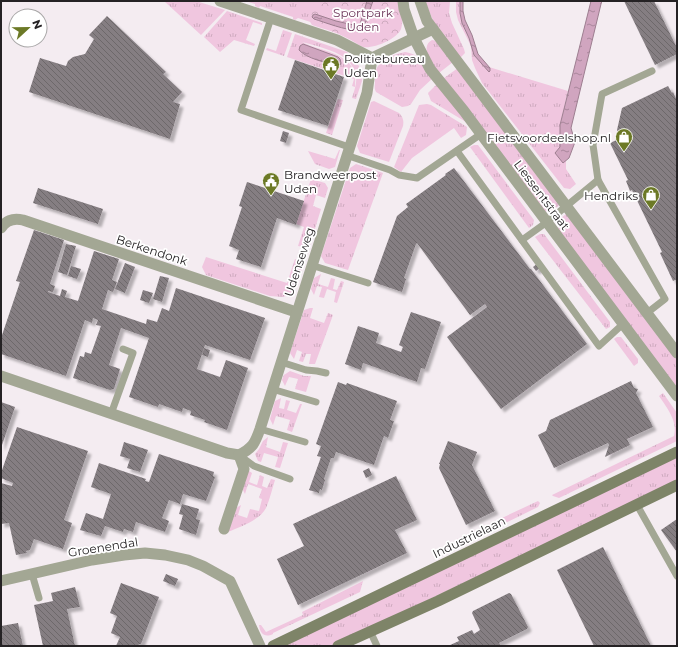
<svg xmlns="http://www.w3.org/2000/svg" width="678" height="647" font-family="Montserrat,sans-serif">
<style>
.grass{fill:url(#grass-tufts);fill-rule:evenodd}
.forest{fill:url(#forest-crowns)}
.water{fill:url(#water-ripples);stroke:#9d7e90}
.building{fill:url(#building-back-hatch);filter:url(#shadow)}
.lines{fill:none;stroke-linecap:round;stroke-linejoin:round}
.service{stroke:#a3a794;stroke-width:7}
.minor{stroke:#a3a794;stroke-width:11}
.tertiary{stroke:#a3a794;stroke-width:11}
.secondary{stroke:#7e8468;stroke-width:11}
.labels{text-anchor:middle;dominant-baseline:central;stroke-width:3.5;stroke-linejoin:round;paint-order:stroke}
.park-label{font-size:12px;fill:#6d365a;stroke:#fff}
.poi-label{font-size:12px;fill:#252224;stroke:#fff;text-anchor:start}
.street-label{font-size:12px;fill:#252224;stroke:#fff}
</style>
<defs>
<pattern id="grass-tufts" width="24" height="20" patternUnits="userSpaceOnUse"><rect width="24" height="20" fill="#f0c6df"/><path d="M3 7l-1-3M5 7V3M7 7l1-3M15 17l-1-3M17 17v-4M19 17l1-3" fill="none" stroke="#ceaabf"/></pattern>
<pattern id="forest-crowns" width="20" height="18" patternUnits="userSpaceOnUse"><rect width="20" height="18" fill="#f0c6df"/><path d="M2 6a3 3 0 1 1 6 0M12 15a3 3 0 1 1 6 0" fill="none" stroke="#ceaabf"/></pattern>
<pattern id="water-ripples" width="26" height="14" patternUnits="userSpaceOnUse"><rect width="26" height="14" fill="#d0a5bf"/><path d="M2 4q2-2 4 0t4 0M15 11q2-2 4 0t4 0" fill="none" stroke="#a9869b"/></pattern>
<pattern id="building-back-hatch" width="6" height="6" patternUnits="userSpaceOnUse"><rect width="6" height="6" fill="#857e82"/><path d="M-1 5l2 2M0 0l6 6M5-1l2 2" fill="none" stroke="#6d676a"/></pattern>
<filter id="shadow"><feDropShadow dx="3.5" dy="3.5" stdDeviation="1" flood-color="#0004"/></filter>
</defs>
<rect width="100%" height="100%" fill="#f4ecf1"/>
<g class="grass">
<polygon points="164,1 196,1 225,10 201,35"/>
<polygon points="245,1 386,1 376,43 298,18 295,20 293,19 293,17 260,6 259,8 255,6 255,4"/>
<polygon points="425,1 450,1 449,13 452,23 464,49 465,53 460,58 434,23"/>
<polygon points="456,1 460,1 460,13 462,23 469,38 474,55 491,69 489,67 568,91 560,125 560,147 563,163 566,160 566,169 576,184 570,189 564,188 482,83 475,68 472,60 471,47 469,42 458,20 456,12"/>
<polygon points="227,11 262,23 262,25 253,22 246,40 255,44 254,46 234,40 220,52 204,37"/>
<polygon points="283,30 292,33 284,56 266,50 267,48 276,51"/>
<path d="M295,34L347,52L355,59L361,70L362,81L356,99L352,98C354,91 357,84 356,77C355,70 351,62 345,58C334,50 314,45 302,42C323,53 360,52 355,87L352,86L354,79L287,57ZM303,44L338,57L340,59L341,63L340,65L337,66L307,56L302,53Z"/>
<path d="M432,40L437,41L453,62L439,73C433,65 419,47 432,40Z"/>
<path d="M405,52C420,54 425,65 434,77L420,90L411,104L408,106L402,107L376,92C374,88 375,86 375,82C375,78 375,74 376,70C380,59 395,54 405,52Z"/>
<polygon points="458,68 561,204 550,212 543,211 444,78"/>
<polygon points="438,83 466,122 431,101 428,93"/>
<polygon points="338,99 343,100 332,135 326,133"/>
<path d="M374,101L399,113C403,117 404,121 403,126L389,162L360,153L357,146L371,102Z"/>
<polygon points="427,104 431,105 467,127 466,135 461,138 454,128 412,158 401,172 394,167 419,105"/>
<polygon points="474,145 478,145 534,220 533,225 529,228 470,147"/>
<polygon points="339,150 340,150 335,167 329,169 315,164 308,151 335,159"/>
<polygon points="356,164 383,173 348,270 325,263 321,256 350,168"/>
<polygon points="311,179 325,183 328,188 325,198 316,195 313,206 321,209 310,245 304,247 298,246 304,227 296,224"/>
<path d="M568,213L677,360V390L558,231C559,222 559,218 568,213Z"/>
<polygon points="540,234 544,234 610,322 610,327 606,329 535,237"/>
<path d="M206,257L287,283L295,259L300,261L303,266C299,278 297,295 282,297C278,297 274,296 270,296L206,275L202,267Z"/>
<polygon points="321,274 318,284 328,287 331,278 335,279 333,289 337,290 341,281 344,282 337,303 334,302 336,292 327,289 324,298 319,297 322,287 317,286 314,295 311,289 314,278"/>
<polygon points="310,308 313,308 310,318 324,323 328,313 333,315 315,364 309,364 311,354 306,354 303,362 299,361 302,352 297,350 294,359 290,353 304,310"/>
<polygon points="617,337 621,337 638,359 638,363 634,366 614,339"/>
<polygon points="290,371 304,376 311,376 306,392 295,389 298,379 289,377 285,386 282,380 284,375"/>
<path d="M663,393L677,413V441L559,498L553,496L552,495L674,436C678,421 667,408 659,396Z"/>
<polygon points="281,398 279,408 284,409 286,400 290,401 287,410 296,413 300,404 302,404 292,432 287,430 290,420 276,416 273,425 270,419 275,401"/>
<polygon points="268,437 266,447 280,452 283,442 288,443 280,468 275,467 278,457 264,453 261,462 258,461 255,454 259,449 263,441"/>
<polygon points="676,457 677,459 677,481 331,646 280,646"/>
<path d="M248,469L249,471L252,473L249,482L257,485L260,475L264,477L262,486L267,488L271,479L275,480C272,489 270,499 266,508C260,520 240,527 228,532L236,508L241,505L238,515L247,518L250,509L259,511L262,499L259,498L262,489L248,484L245,494L242,488Z"/>
<polygon points="538,501 540,503 538,507 491,530 477,533 476,532 458,540 457,539"/>
<path d="M363,581L360,592L273,633V634C265,638 260,634 259,625H261L266,632L303,615L302,612Z"/>
</g>
<path class="forest" d="M314,1L323,4L324,1H367L360,25L358,26L336,21L315,15L334,26H364L373,1H400C401,10 404,20 401,29C397,39 374,49 363,47C358,45 352,40 347,38C336,32 324,29 312,25L309,20Z"/>
<g class="water">
<path d="M367,1H373C370,8 368,19 364,25C363,28 360,30 357,30C347,31 324,22 314,19L312,17L313,15L315,14L336,21L358,26L360,24Z"/>
<polygon points="460,1 463,1 463,11 465,20 472,35 478,54 490,68 490,71 489,72 474,55 469,38 462,23 460,13"/>
<polygon points="591,1 602,1 601,4 571,128 575,142 569,158 563,163 555,153 560,147 560,125"/>
<path d="M303,44L338,57L340,59L341,63L340,65L337,66C326,62 307,59 299,50L300,46Z"/>
</g>
<g class="building">
<polygon points="624,1 654,1 677,48 677,54 655,65"/>
<polygon points="107,16 166,72 163,74 182,92 173,102 180,104 170,139 29,92 40,58 66,66 68,61 73,57 85,54 94,39 89,35"/>
<polygon points="295,60 344,77 328,126 278,110"/>
<polygon points="668,86 672,93 673,92 677,101 677,279 673,281 660,253 662,252 632,190 630,191 626,181 628,180 610,143 621,138 617,130 622,108"/>
<polygon points="283,131 289,133 286,143 280,141"/>
<polygon points="454,168 530,269 531,269 587,344 501,409 447,337 487,307 485,304 470,315 417,243 416,244 404,278 406,279 402,292 373,282 397,216 408,207 406,204 446,175 445,174"/>
<polygon points="247,182 304,201 296,225 277,218 261,267 236,259 239,250 229,246 242,207 239,206"/>
<polygon points="38,188 103,209 98,224 33,203"/>
<polygon points="34,230 64,240 50,284 55,286 53,292 48,291 48,292 60,296 62,289 67,291 65,297 78,301 94,251 119,259 112,280 117,282 113,292 108,290 102,309 146,324 147,319 157,322 162,308 169,311 176,288 265,318 250,360 205,345 197,369 220,377 226,360 248,368 227,430 204,422 205,420 190,415 191,412 191,411 183,408 182,412 159,404 158,407 129,397 149,338 121,328 109,365 120,369 114,389 110,390 73,378 80,356 84,357 85,352 91,354 101,326 96,325 98,320 93,318 92,323 85,320 66,376 1,354 1,338 20,282 16,281"/>
<polygon points="66,244 76,246 67,275 58,272"/>
<polygon points="125,263 135,267 125,293 115,289"/>
<polygon points="537,264 540,268 536,271 533,267"/>
<polygon points="71,266 81,269 77,279 68,276"/>
<polygon points="160,276 169,278 162,302 153,299"/>
<polygon points="143,290 153,293 149,303 140,300"/>
<polygon points="411,312 441,322 425,369 421,368 417,382 363,363 361,370 345,364 358,326 379,333 376,343 401,352 403,347 399,345"/>
<polygon points="204,348 210,350 208,357 202,355"/>
<polygon points="631,381 634,388 638,389 636,393 653,427 627,439 630,445 605,457 609,445 608,443 554,468 538,435 546,431 550,420"/>
<polygon points="338,382 346,385 347,383 397,401 390,420 394,421 388,438 384,436 374,465 336,452 334,458 331,458 324,479 325,480 322,490 320,489 319,493 309,490 321,457 317,456 321,446 316,444"/>
<polygon points="1,402 15,407 1,448"/>
<polygon points="17,427 88,451 64,520 72,523 63,549 34,539 30,550 26,551 27,553 16,555 9,523 1,524 1,483 12,486 13,483 1,478 1,473"/>
<polygon points="448,441 477,452 472,465 495,511 466,525 439,468 440,464 439,464"/>
<polygon points="124,442 148,450 140,472 127,468 130,459 120,456"/>
<polygon points="159,454 214,472 213,476 215,477 206,501 183,494 180,504 169,500 162,518 169,521 165,532 136,522 133,532 124,529 123,532 105,526 101,536 80,530 86,513 103,519 111,494 91,487 99,463 146,479 145,481 149,482"/>
<polygon points="369,468 372,475 366,478 363,471"/>
<polygon points="396,476 417,520 395,530 407,553 298,605 277,559 304,546 293,524"/>
<polygon points="182,504 199,509 196,519 200,520 196,535 179,529 183,515 179,514"/>
<polygon points="677,519 677,552 661,530"/>
<polygon points="603,547 651,646 594,646 557,570"/>
<polygon points="166,574 178,579 175,586 163,581"/>
<polygon points="121,583 159,597 141,644 139,644 138,646 116,646 120,637 111,633 117,616 110,613"/>
<polygon points="75,587 80,607 67,609 75,646 43,646 34,605 53,601 51,593"/>
<polygon points="509,593 511,594 528,627 527,629 499,643 501,646 448,646 459,641 457,637 472,630 474,634 480,630 472,613 473,611"/>
<polygon points="18,623 23,646 1,646 1,626"/>
</g>
<g class="lines">
<g class="service">
<polyline points="271,18 241,110 349,147"/>
<polyline points="457,151 599,346 623,324"/>
<polyline points="346,155 390,170 399,175 417,178 481,134"/>
<polyline points="598,180 593,145 602,94 652,71"/>
<polyline points="522,240 547,222 598,180 665,299 647,313"/>
<polyline points="311,265 368,283"/>
<polyline points="281,362 306,370 317,371 326,373"/>
<polyline points="272,389 316,402"/>
<polyline points="111,414 133,353 123,349"/>
<polyline points="260,429 305,442"/>
<polyline points="239,455 254,466 290,479"/>
<polyline points="637,505 677,576"/>
<polyline points="32,574 39,598"/>
<polyline points="370,631 377,646"/>
</g>
<g class="minor">
<polyline points="220,1 337,40 372,58"/>
<path d="M1,228C6,220 14,218 23,220L296,312"/>
<polyline points="1,376 227,453 239,455"/>
<path d="M224,529L244,469L239,455C253,448 255,443 260,429L367,93L372,58L433,29"/>
<polyline points="1,581 92,560 124,555 145,553 165,555 188,560 203,566 230,581 260,646"/>
</g>
<g class="tertiary">
<polyline points="403,1 404,9 414,38 430,69 464,111 481,134 677,396"/>
<polyline points="420,1 427,21 433,29 677,353"/>
</g>
<g class="secondary">
<polyline points="273,646 677,452"/>
<polyline points="338,646 438,601 677,485"/>
</g>
</g>
<defs>
<g id="civic-pin" transform="scale(0.9)"><path d="M0 17L-7.5 6A9.5 9.5 0 1 1 7.5 6Z" fill="#6c7926" stroke="#fff"/><path d="M-.6-6.5H3V-4.5H.6V-3L4-1V1h2V6H-6V1h2V-1L-.6-3ZM-1.2 2.5V6h2.4V2.5Z" fill="#fff"/></g>
<g id="shop-pin" transform="scale(0.9)"><path d="M0 17L-7.5 6A9.5 9.5 0 1 1 7.5 6Z" fill="#6c7926" stroke="#fff"/><path d="M-5-2.5h2.3a2.7 3.5 0 0 1 5.4 0H5L5.5 6h-11ZM-1.5-2.5h3a1.5 2.3 0 0 0-3 0Z" fill="#fff"/></g>
</defs>
<g fill-rule="evenodd">
<use href="#civic-pin" x="331" y="65"/>
<use href="#shop-pin" x="624" y="137"/>
<use href="#civic-pin" x="271" y="181"/>
<use href="#shop-pin" x="651" y="195"/>
</g>
<g class="labels">
<g class="park-label">
<text x="363" y="12">Sportpark<tspan x="363" dy="14">Uden</tspan></text>
</g>
<g class="poi-label">
<text x="344" y="58">Politiebureau<tspan x="344" dy="14">Uden</tspan></text>
<text x="611" y="137" text-anchor="end">Fietsvoordeelshop.nl</text>
<text x="284" y="174">Brandweerpost<tspan x="284" dy="14">Uden</tspan></text>
<text x="638" y="195" text-anchor="end">Hendriks</text>
</g>
<g class="street-label">
<text transform="translate(542 195) rotate(53)">Liessentstraat</text>
<text transform="translate(152 250) rotate(18)">Berkendonk</text>
<text transform="translate(299 262) rotate(-72)">Udenseweg</text>
<text transform="translate(469 537) rotate(-26)">Industrielaan</text>
<text transform="translate(103 547) rotate(-9)">Groenendal</text>
</g>
</g>
<rect width="678" height="647" fill="none" stroke="#252224" stroke-width="4"/>
<g transform="translate(28 28) rotate(68)"><circle r="19" fill="#ffffff" stroke="#a8a7a7"/>
<path d="M0-3L7 15L0 10L-7 15Z" fill="#6c7926"/>
<text y="-6" font-size="11" font-weight="bold" text-anchor="middle" fill="#252224">N</text>
</g>
</svg>
